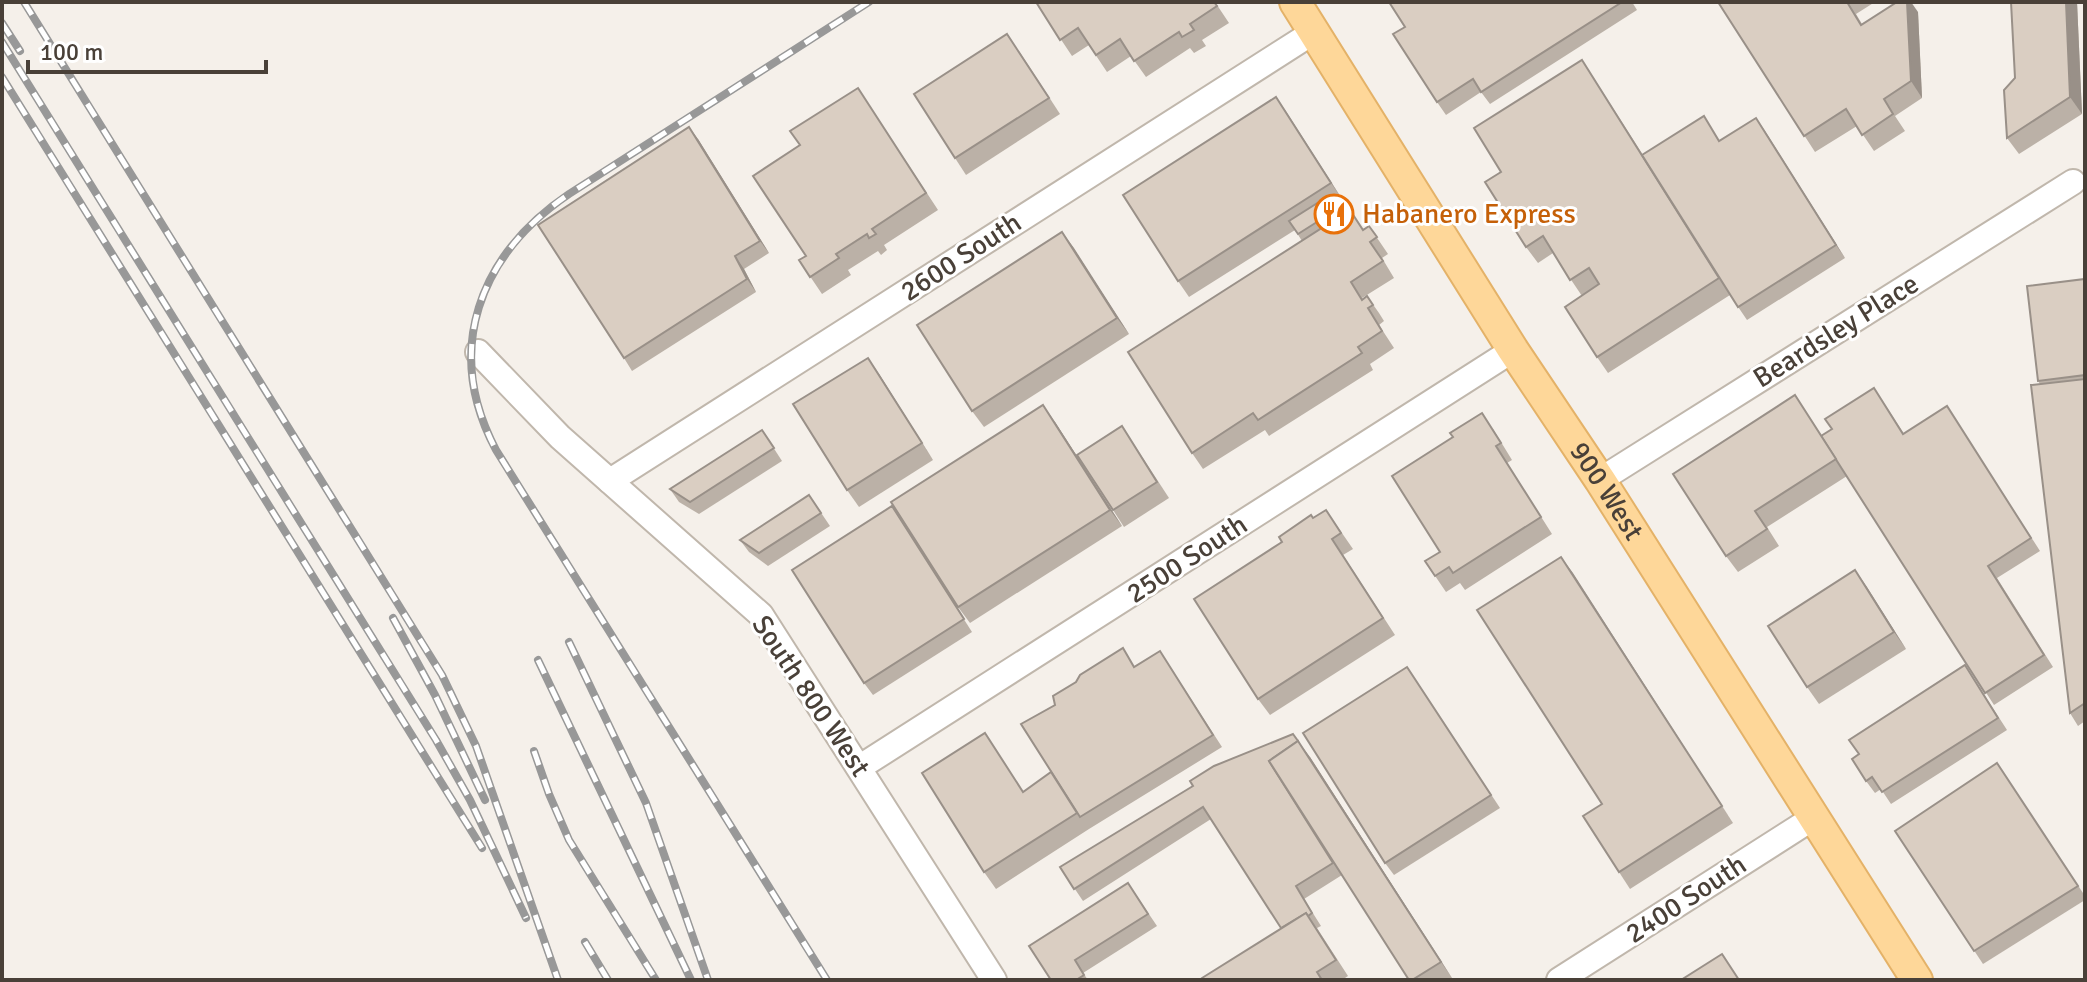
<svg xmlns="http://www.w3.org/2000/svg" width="2087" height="982" font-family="Signika,sans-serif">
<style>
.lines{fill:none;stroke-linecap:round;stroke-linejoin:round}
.minor-casing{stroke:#c0b7ac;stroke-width:28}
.major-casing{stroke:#e4b268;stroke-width:34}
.minor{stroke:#fff;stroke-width:24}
.major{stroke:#fed799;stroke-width:30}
.rail-casing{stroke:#989898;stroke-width:8}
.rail{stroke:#fff;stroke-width:5;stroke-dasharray:15;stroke-linecap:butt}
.wall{fill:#bbb1a7}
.shaded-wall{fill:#999088}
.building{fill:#dacec2;stroke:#999088;stroke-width:2}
.labels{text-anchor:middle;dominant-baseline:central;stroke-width:6;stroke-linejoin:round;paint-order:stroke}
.food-label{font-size:28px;fill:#c56008;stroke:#fff;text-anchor:start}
.street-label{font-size:28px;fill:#494038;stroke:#fff}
</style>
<rect width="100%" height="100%" fill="#f5f0ea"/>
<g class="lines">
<g class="minor-casing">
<g id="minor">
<polyline points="478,352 560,437 761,615 994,980"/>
<polyline points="1600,480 2073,182"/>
<polyline points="610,481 1312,33"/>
<polyline points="860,767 1513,350"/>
<polyline points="1559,980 1813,818"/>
</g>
</g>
<g class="major-casing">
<g id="major">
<path id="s1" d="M1295,2L1513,350L1600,480L1917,980"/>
</g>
</g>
<use href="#minor" class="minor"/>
<use href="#major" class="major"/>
<g class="rail-casing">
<g id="rail">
<polyline points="24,2 442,675 476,746 558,980"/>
<polyline points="2,23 20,51"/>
<polyline points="2,42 436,740 470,800 526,918"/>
<polyline points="2,77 482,848"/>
<polyline points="393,618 435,695 485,800"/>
<polyline points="569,642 646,803 708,980"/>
<polyline points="538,660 691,980"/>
<polyline points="534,751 549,794 569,840 656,980"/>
<polyline points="585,942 608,980"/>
<path d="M827,980L496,450C443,350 479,255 569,194L869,2"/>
</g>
</g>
<use href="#rail" class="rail"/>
</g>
<g class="wall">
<polygon points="1036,2 1215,2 1229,23 1202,40 1206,46 1194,53 1190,48 1146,77 1131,56 1107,72 1089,45 1072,56"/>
<polygon points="1389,2 1632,2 1637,10 1490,104 1481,92 1446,115 1437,102 1405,27"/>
<polygon points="1718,2 1875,2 1856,14 1862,24 1918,12 1922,98 1895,116 1905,131 1874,151 1857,126 1815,152"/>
<polygon points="2011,2 2077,2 2082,114 2019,154 2007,138 2015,78"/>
<polygon points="1019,51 1060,114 966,175 955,158"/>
<polygon points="1593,77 1643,155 1720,141 1756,118 1845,258 1747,320 1730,295 1608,373 1597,357 1582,296 1553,253 1538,263 1526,247 1501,172"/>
<polygon points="858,88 938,210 884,245 887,250 881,255 878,251 848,270 851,275 822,294 799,260 806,256 800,145"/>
<polygon points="1276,97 1342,199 1336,203 1343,215 1364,229 1369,226 1388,254 1382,258 1394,278 1362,298 1363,299 1367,296 1379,313 1384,321 1379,325 1394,348 1370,364 1373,370 1269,436 1265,430 1203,469 1192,453 1302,241 1295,230 1189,297 1178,281"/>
<polygon points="698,139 769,253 744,269 756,292 632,371 624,358"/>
<polygon points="1062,232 1129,334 984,427 972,411"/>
<polygon points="2085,279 2085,721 2078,726 2070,713 2040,384 2038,381"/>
<polygon points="879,374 933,460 859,507 847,490"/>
<polygon points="1882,400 1904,434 1955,419 2040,551 1997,578 2053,667 1994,705 1847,476 1767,527 1779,546 1738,572 1726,556 1806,412 1822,436"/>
<polygon points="1055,422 1122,526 970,623 958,607"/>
<polygon points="1122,426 1169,498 1124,527 1113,510"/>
<polygon points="1493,429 1512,460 1507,463 1552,534 1465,590 1460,583 1446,592 1425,561 1440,552"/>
<polygon points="762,430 782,461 699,514 679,502 670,489"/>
<polygon points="809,495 830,526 768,566 749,552 740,540"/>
<polygon points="1326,510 1353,549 1343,555 1395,635 1270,715 1258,699 1313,518"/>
<polygon points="900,519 972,632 873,695 864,683"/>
<polygon points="1561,557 1733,823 1630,889 1619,872 1602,804"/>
<polygon points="1855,570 1906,649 1819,704 1807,687"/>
<polygon points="1160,651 1222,747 1089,829 996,889 984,872 985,733 1023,792 1051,772 1135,667"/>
<polygon points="1965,665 2007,730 1891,804 1881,789 1875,793 1866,781 1859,754"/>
<polygon points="1407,667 1500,808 1394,875 1385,863"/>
<polygon points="1310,757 1452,978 1449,980 1409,980 1342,875 1304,899 1321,926 1317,928 1348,976 1342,980 1203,980 1281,928 1211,819 1083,901 1060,867"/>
<polygon points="1997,763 2085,896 2085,900 1983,964 1895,831"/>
<polygon points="1128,883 1157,926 1083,973 1088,980 1051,980"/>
</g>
<g class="shaded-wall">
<polygon points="1907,2 1911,2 1918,12 1922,98 1911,81"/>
<polygon points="2066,2 2077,2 2082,114 2070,97"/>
<polygon points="1276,97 1287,113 1342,199 1331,183"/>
<polygon points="1756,118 1765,131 1845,258 1836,245"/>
<polygon points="689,127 698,139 769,253 760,241"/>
<polygon points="1062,232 1074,248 1129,334 1117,318"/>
<polygon points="735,256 744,269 756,292 747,279"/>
<polygon points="868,358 879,374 933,460 922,443"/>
<polygon points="1043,405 1055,422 1122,526 1110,510"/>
<polygon points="1561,557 1573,573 1733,823 1722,806"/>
<polygon points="1855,570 1867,587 1906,649 1894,632"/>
<polygon points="1298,741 1310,757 1452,978 1441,962"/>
</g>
<g class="building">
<polygon points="1036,2 1214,2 1217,6 1190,24 1194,30 1182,37 1179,32 1134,61 1120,39 1096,55 1078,28 1060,40"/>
<polygon points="1389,2 1622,2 1481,92 1473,79 1437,102 1393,34 1405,27"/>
<polygon points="1718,2 1847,2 1861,25 1897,2 1907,2 1911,81 1884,99 1893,114 1862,135 1846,109 1804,136"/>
<polygon points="2011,2 2066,2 2070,97 2007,138 2004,90 2015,78"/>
<polygon points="1007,34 1049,98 955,158 914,94"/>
<polygon points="1582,60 1719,278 1597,357 1565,307 1599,284 1589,268 1570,280 1543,236 1526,247 1485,182 1501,172 1474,128"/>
<polygon points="858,88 926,193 872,229 876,234 869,238 867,234 836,254 839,258 810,277 799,260 806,256 753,176 800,145 790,131"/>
<polygon points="1276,97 1331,183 1178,281 1123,195"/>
<polygon points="1704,116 1719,141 1756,118 1836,245 1738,307 1642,155"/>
<polygon points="689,127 760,241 735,256 747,279 624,358 538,225"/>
<polygon points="1330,195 1339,208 1298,234 1289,221"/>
<polygon points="1350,210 1363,230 1369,226 1377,237 1370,242 1383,261 1351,282 1362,300 1367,296 1373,305 1368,308 1382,331 1358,347 1362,353 1258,420 1253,413 1192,453 1128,352"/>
<polygon points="1062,232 1117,318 972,411 917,325"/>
<polygon points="2085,279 2085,375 2038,381 2027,286"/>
<polygon points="868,358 922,443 847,490 793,404"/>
<polygon points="2085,379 2085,703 2070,713 2031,385"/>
<polygon points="1874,388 1903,434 1947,406 2031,538 1988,566 2044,655 1985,693 1821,436 1832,429 1825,419"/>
<polygon points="1795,395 1836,459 1755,511 1767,529 1726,556 1673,474"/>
<polygon points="1043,405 1110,510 958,607 891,502"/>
<polygon points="1482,413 1501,443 1496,446 1541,517 1453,573 1449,567 1435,576 1425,561 1440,552 1392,476 1453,437 1450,433"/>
<polygon points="1122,426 1157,482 1113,510 1077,455"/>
<polygon points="762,430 774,448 690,502 670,489"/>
<polygon points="809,495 821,513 759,553 740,540"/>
<polygon points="892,506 964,619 864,683 792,570"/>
<polygon points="1326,510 1341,533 1332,539 1383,618 1258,699 1194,599 1282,542 1279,537 1311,515 1313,518"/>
<polygon points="1561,557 1722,806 1619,872 1583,816 1602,804 1477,610"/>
<polygon points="1855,570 1894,632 1807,687 1768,626"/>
<polygon points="1123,648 1134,667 1160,651 1213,735 1080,817 1021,724 1055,705 1053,696 1076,682 1080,675"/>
<polygon points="1965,665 1998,718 1882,792 1872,777 1866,781 1852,759 1859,754 1849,740"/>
<polygon points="1407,667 1491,795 1385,863 1303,733"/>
<polygon points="985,733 1023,792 1051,772 1077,813 984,872 922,773"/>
<polygon points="1293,734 1298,741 1269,761 1333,863 1296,886 1312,913 1308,916 1306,913 1281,928 1203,807 1074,889 1060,867 1193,786 1190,781 1214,766"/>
<polygon points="1298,741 1441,962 1412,980 1409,980 1269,761"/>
<polygon points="1997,763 2078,886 1974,951 1895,831"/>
<polygon points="1128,883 1148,914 1075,960 1084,975 1076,980 1051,980 1029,946"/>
<polygon points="1306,913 1336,960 1317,972 1322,980 1203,980 1202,978"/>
<polygon points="1722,954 1739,980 1681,980"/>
</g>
<defs>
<g id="restaurant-ring" transform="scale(2)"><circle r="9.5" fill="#fff" stroke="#e8710a" stroke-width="1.5"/><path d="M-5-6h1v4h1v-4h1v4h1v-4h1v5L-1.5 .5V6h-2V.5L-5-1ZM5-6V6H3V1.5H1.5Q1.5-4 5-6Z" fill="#e8710a"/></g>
</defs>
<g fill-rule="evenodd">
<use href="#restaurant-ring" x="1334" y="214"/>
</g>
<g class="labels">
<g class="food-label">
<text x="1362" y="214">Habanero Express</text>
</g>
<g class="street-label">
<text transform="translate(961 257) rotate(-33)">2600 South</text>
<text transform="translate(1836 331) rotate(-32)">Beardsley Place</text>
<text stroke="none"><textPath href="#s1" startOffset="580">900 West</textPath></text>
<text transform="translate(1187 559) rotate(-33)">2500 South</text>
<text transform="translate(811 696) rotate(56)">South 800 West</text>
<text transform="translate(1686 899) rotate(-33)">2400 South</text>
</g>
</g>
<rect width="2087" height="982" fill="none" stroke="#494038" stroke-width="8"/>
<path d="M28 60v12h238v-12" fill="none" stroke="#494038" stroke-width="4"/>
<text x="40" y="60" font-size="24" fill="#494038" stroke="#ffffff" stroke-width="6" paint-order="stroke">100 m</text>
</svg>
